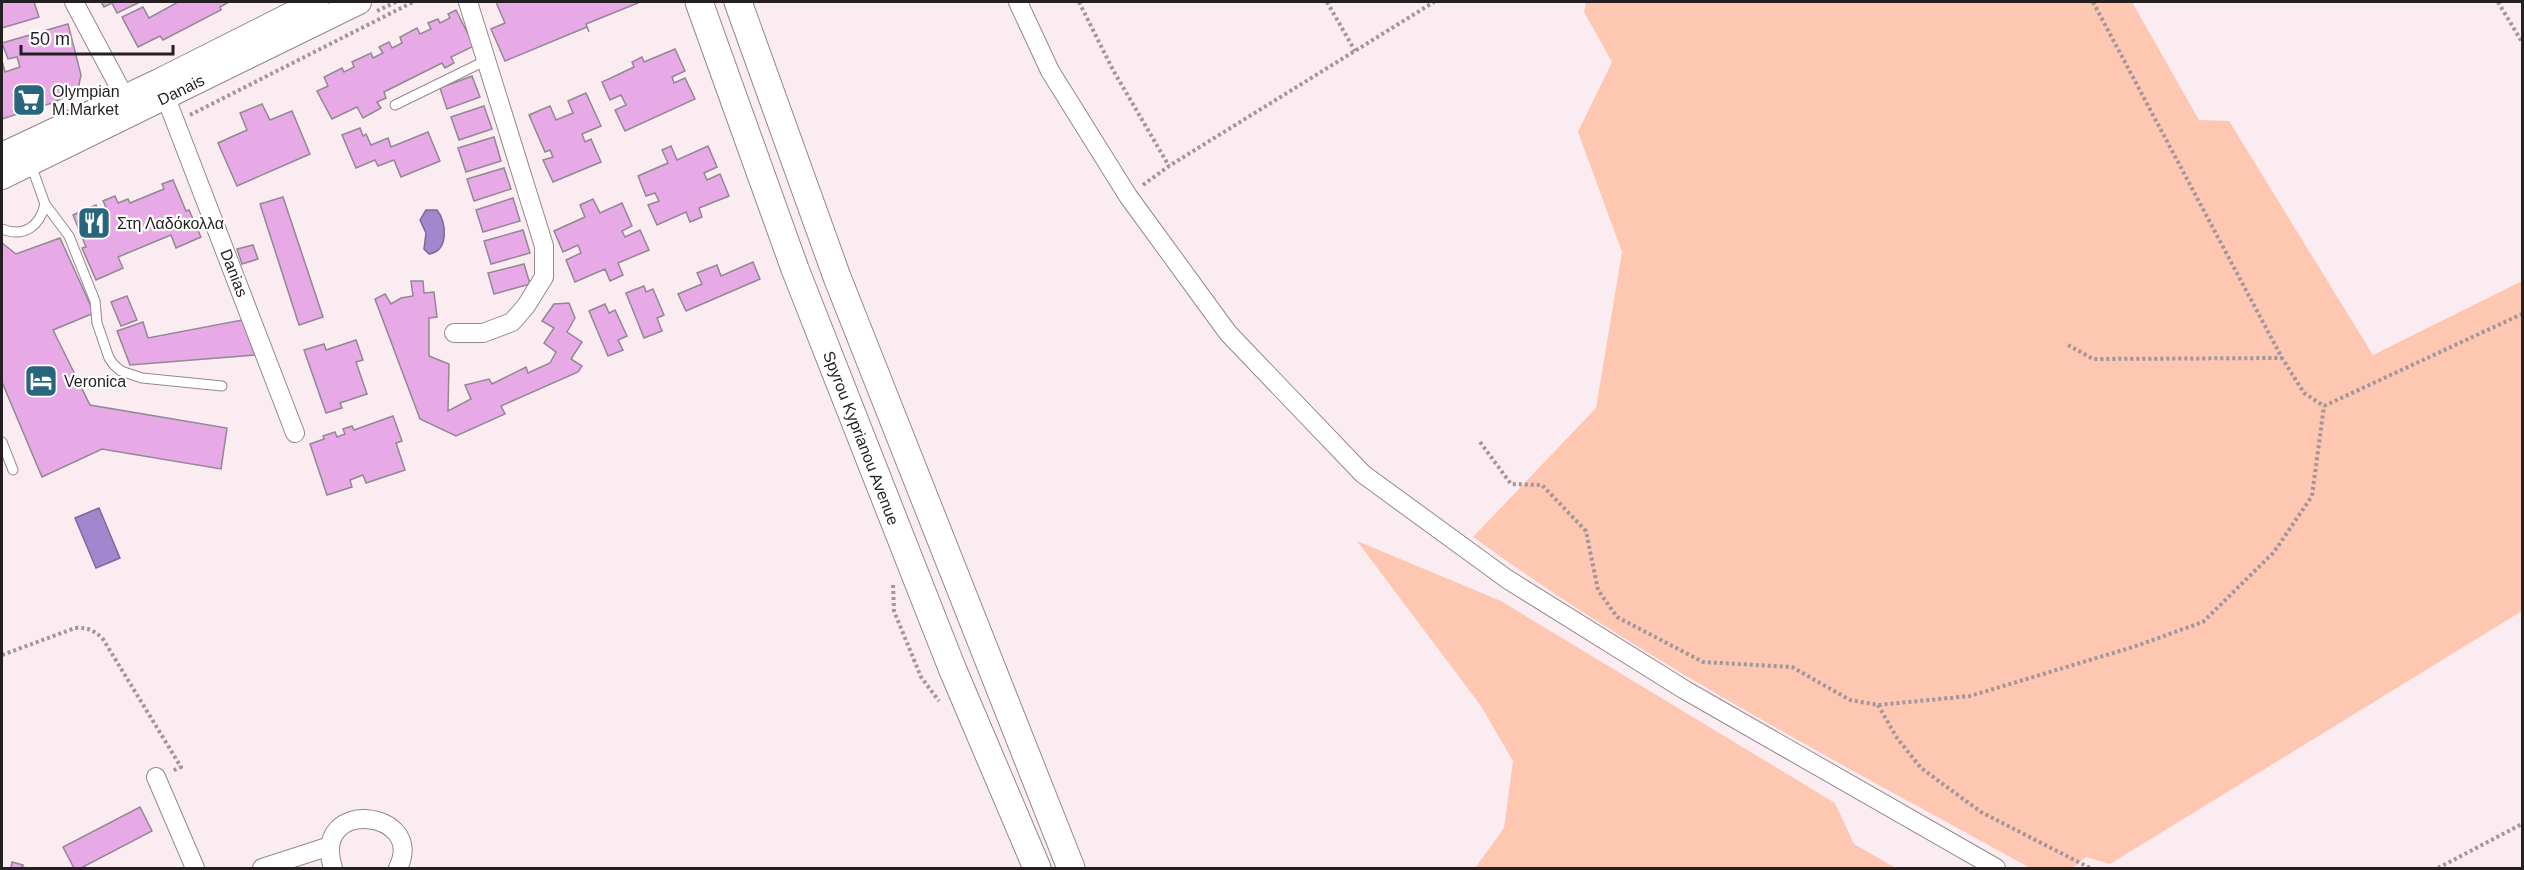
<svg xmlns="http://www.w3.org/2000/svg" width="2524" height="870" font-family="Helvetica,sans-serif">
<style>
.green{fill:#fec7b1}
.water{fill:#a287cf;stroke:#7c689b;stroke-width:1.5}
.building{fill:#e7aae7;stroke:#918891;stroke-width:1.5}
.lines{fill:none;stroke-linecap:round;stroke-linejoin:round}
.lane-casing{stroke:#95888d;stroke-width:11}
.street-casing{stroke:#95888d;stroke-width:20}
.secondary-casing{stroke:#95888d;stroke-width:26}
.primary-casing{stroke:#95888d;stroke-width:29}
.path{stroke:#a1969b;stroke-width:4;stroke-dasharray:3 3;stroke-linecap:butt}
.lane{stroke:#fff;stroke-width:9}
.street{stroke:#fff;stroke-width:18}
.secondary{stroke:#fff;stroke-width:24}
.primary{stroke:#fff;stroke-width:27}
.labels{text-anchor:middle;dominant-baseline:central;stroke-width:4.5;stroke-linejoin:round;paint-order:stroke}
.street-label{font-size:16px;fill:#241f21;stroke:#fff}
.poi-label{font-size:16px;fill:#241f21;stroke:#fff;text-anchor:start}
</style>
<rect width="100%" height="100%" fill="#fbecf2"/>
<g class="green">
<path d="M1586,2H2132L2199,120L2229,121L2373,355L2522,281V611L2110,864L2086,857L2073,868H2030C1842,764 1648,664 1473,537L1596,408L1622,252L1578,132L1612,62L1584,12Z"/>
<polygon points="1357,541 1501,601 1835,803 1854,844 1896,868 1475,868 1504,828 1513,761 1481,706"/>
</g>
<g class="water">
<path d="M426,210H437C447,222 449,251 429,254L424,249L426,233L420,220Z"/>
<polygon points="99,508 120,558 96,568 75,518"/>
</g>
<g class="building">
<polygon points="2,2 34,2 39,17 2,28"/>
<polygon points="101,2 140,2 117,13 112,3 104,7"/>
<polygon points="178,2 229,2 220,7 221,10 163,40 160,36 138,47 122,17 143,7 149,18"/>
<polygon points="496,2 638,2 638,3 586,24 589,32 587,27 505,61 491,29 505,23"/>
<polygon points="456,10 474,46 451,57 454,63 445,68 442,63 384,92 386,98 377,102 381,108 363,118 357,107 332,119 317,91 328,86 324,77 342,68 344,72 354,67 352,62 371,53 373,58 383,53 379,47 389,42 392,48 402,43 400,37 417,28 420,34 431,29 428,23 438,19 440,23 450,18 448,14"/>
<polygon points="68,24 81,75 78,89 55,102 2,119 2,61 5,72 20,67 17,57 8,59 2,43"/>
<polygon points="675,49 685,71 672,77 674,83 685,78 695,99 625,131 615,110 626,105 621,95 610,100 602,82 634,67 632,62 642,57 644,62"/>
<polygon points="472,76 480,97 447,109 440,88"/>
<polygon points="586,93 601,126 582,134 585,142 591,139 601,162 553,182 543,160 553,157 550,150 545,152 529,115 550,106 556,120 573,113 568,101"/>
<polygon points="262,104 270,120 292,111 310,154 237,186 218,143 247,130 240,113"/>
<polygon points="484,106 492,129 459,140 451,117"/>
<polygon points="360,128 363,136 366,134 371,145 388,138 391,147 428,132 440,161 401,177 394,160 378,166 375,160 356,168 342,135"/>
<polygon points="494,137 501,161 466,172 458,148"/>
<polygon points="671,146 677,160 708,146 717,167 704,173 707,180 720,174 729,196 699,208 702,217 690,222 686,212 657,225 648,205 659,201 655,193 646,196 638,176 668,163 662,150"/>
<polygon points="504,168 511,189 474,201 467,179"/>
<polygon points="173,180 186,211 189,210 201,237 176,248 171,235 118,257 123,268 96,280 82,248 86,247 73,215 96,205 98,211 106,207 103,201 115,196 118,203 128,199 130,203 164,189 162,184"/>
<polygon points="283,197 323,317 299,325 260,204"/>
<polygon points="513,198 520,221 483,232 476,210"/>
<polygon points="593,199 600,213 622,203 632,226 622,231 625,237 640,230 649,250 618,263 623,275 610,281 605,269 575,282 566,260 581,253 578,245 563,252 554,231 585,217 580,205"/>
<polygon points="523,230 530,253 491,264 484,241"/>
<polygon points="60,238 94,313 53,330 90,405 227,428 221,469 102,449 42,477 2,382 2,243 16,254"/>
<polygon points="253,245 258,259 242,264 237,249"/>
<polygon points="753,262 760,279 686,311 678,294 702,284 697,273 717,265 721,276"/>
<polygon points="524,264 530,284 494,294 488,273"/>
<polygon points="411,281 423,281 424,293 434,292 437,317 429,318 429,356 449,364 448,411 471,399 465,385 489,379 492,384 526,367 528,373 550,363 556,352 544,343 554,328 542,321 554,304 569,303 575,318 567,332 582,342 571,359 582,366 578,372 501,406 505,414 456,436 420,419 375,299 385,294 391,304 401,298 413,296"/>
<polygon points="644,286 646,292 653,289 664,315 657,318 662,331 644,338 626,293"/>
<polygon points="127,296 137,320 121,326 111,302"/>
<polygon points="605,304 609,313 615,310 627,336 618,340 623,350 608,356 589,311"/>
<polygon points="242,320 255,355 130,365 117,331 143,322 148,338"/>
<polygon points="356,340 363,360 356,362 367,394 340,403 342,408 326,413 304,350 324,344 326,350"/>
<polygon points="393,416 402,441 396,443 405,470 366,483 363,475 350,480 352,487 327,495 310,444 324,439 323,436 335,432 337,437 345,434 343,429 352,426 354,430"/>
<polygon points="140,807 152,831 81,868 74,868 63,847"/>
<polygon points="12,862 23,865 22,867 27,868 11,868"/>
</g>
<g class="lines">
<g class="lane-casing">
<g id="lane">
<polyline points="395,105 487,60"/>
<polyline points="31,165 45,204 69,236 95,301 97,323 109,358 114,365 121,371 142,378 222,386"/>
<path d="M2,229C24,238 40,226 45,204"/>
<polyline points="2,442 13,470"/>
</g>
</g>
<g class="street-casing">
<g id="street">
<polyline points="74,2 131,109"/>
<polyline points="1018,2 1050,71 1128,196 1228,333 1363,474 1507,579 1685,690 1996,868"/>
<polyline points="161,85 295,433"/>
<polyline points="454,333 483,333 512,322 526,306 544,277 544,246 468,2"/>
<polyline points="156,777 195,868"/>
<polyline points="262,868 330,846"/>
<path d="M333,868C310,796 427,810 398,868"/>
</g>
</g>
<g class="secondary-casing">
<g id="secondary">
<polyline points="2,155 159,81 316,2"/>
<polyline points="2,177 359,2"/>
</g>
</g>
<g class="primary-casing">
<g id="primary">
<polyline points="699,2 795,269 952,668 1037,868"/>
<polyline points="738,2 837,277 1071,868"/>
</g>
</g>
<g class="path">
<polyline points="1079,2 1113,70 1169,166"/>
<polyline points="1327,2 1355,51"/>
<polyline points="2093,2 2282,358 2304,393 2324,406"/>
<polyline points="2498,2 2522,42"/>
<polyline points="377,11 396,2"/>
<polyline points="190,115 413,2"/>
<polyline points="1143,185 1169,166 1434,2"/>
<polyline points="2068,345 2093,359 2282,358"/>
<polyline points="2324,406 2522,314"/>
<polyline points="1480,442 1511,484 1542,485 1586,531 1598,590 1617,617 1703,662 1792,667 1850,700 1878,705 1970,696 2133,647 2203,622 2274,552 2312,496 2324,406"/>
<polyline points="893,585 894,611 921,677 939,701"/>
<path d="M2,655L75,628C87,627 94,630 103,639L181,767L172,771"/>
<polyline points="1878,705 1897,738 1921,768 1981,812 2090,868"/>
<polyline points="2438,868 2522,824"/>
</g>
<use href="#lane" class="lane"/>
<use href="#street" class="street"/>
<use href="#secondary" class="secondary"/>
<use href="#primary" class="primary"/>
</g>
<defs>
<g id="supermarket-square" transform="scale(1.725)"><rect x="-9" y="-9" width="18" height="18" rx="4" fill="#28667d" stroke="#fff"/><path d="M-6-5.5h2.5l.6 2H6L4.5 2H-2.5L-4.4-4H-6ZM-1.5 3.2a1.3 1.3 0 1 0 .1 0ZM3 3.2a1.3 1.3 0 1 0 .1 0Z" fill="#fff"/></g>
<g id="restaurant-square" transform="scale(1.725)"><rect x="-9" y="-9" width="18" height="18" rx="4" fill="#28667d" stroke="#fff"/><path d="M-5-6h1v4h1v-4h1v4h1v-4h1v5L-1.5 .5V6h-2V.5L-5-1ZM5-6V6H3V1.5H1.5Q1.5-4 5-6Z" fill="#fff"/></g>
<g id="hotel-square" transform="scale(1.725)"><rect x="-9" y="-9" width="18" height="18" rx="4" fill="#28667d" stroke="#fff"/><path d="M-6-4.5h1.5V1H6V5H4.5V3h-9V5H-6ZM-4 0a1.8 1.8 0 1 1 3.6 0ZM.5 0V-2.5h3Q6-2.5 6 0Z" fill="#fff"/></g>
</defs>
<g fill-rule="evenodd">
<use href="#supermarket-square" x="29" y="100"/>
<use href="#restaurant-square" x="94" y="223"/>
<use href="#hotel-square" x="41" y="381"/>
</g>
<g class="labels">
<g class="street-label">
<text transform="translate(181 90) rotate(-26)">Danais</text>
<text transform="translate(234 273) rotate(69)">Danias</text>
<text transform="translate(861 438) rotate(69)">Spyrou Kyprianou Avenue</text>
</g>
<g class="poi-label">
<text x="52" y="91">Olympian<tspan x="52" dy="18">M.Market</tspan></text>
<text x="117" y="223">Στη Λαδόκολλα</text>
<text x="64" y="381">Veronica</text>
</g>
</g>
<rect width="2524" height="870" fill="none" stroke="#241f21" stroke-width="6"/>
<path d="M21 45v9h152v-9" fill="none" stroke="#241f21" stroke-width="3"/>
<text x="30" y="45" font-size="18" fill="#241f21" stroke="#ffffff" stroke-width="4.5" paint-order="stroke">50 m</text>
</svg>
